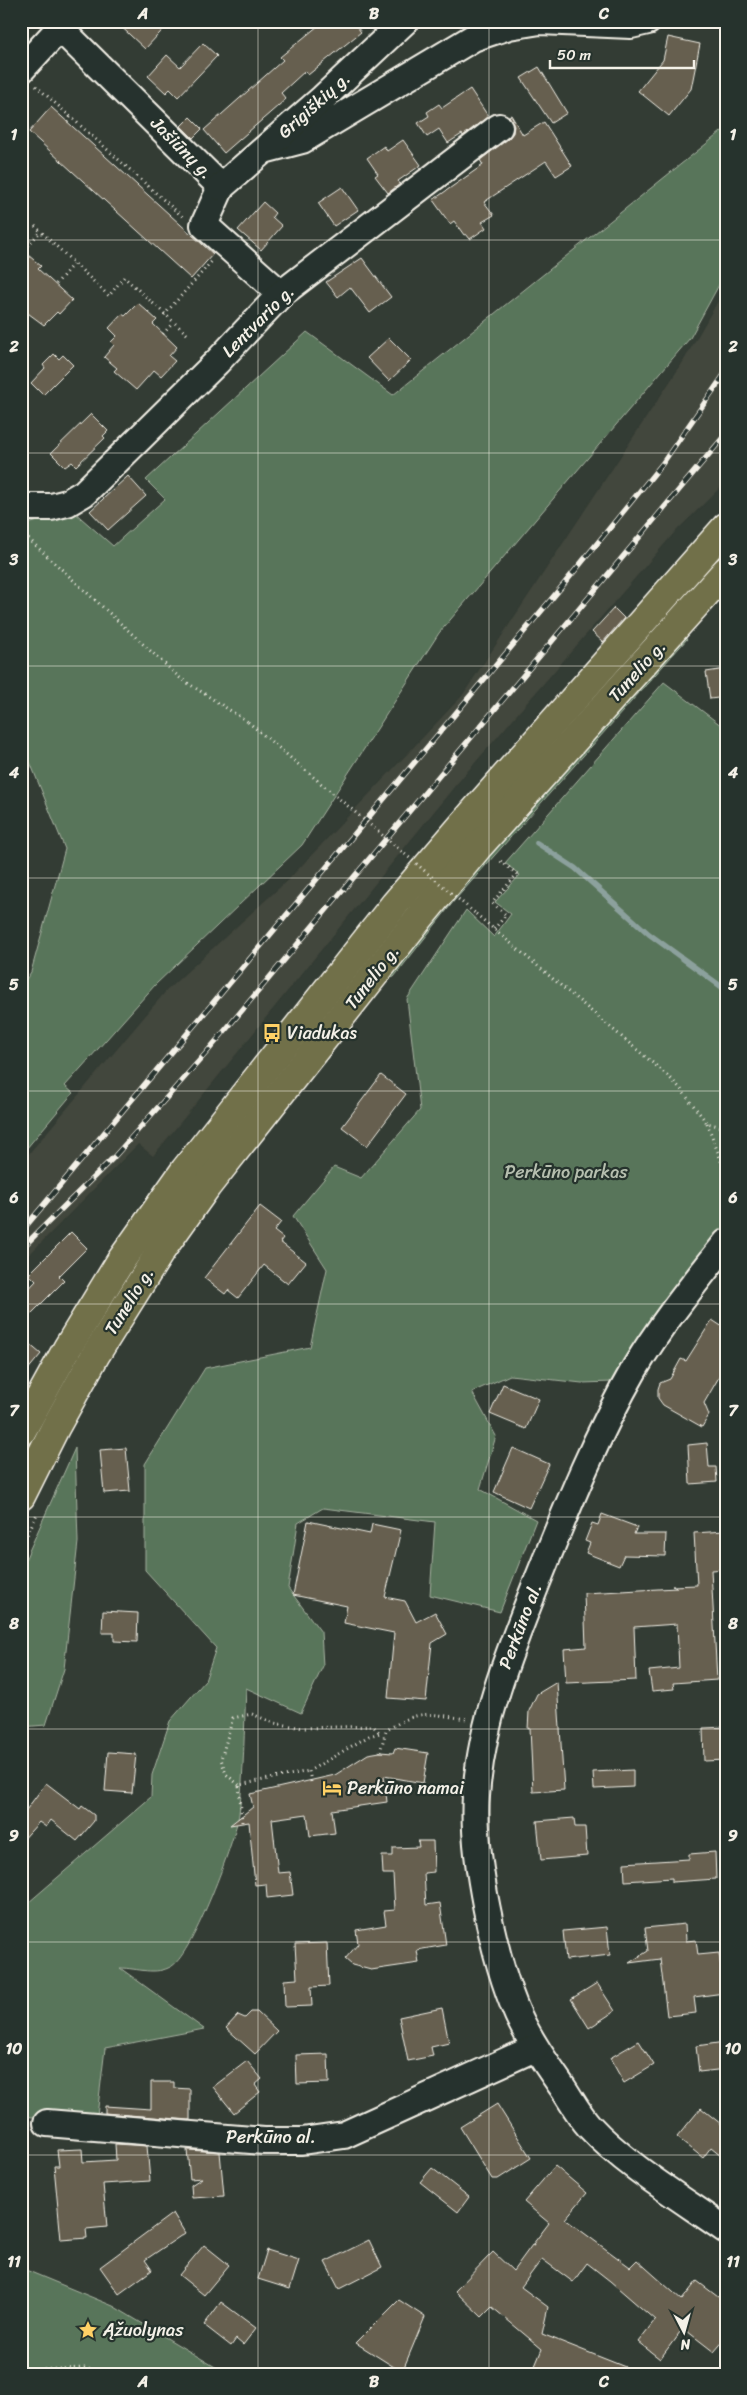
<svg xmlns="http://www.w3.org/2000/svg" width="747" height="2395" font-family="Sriracha,sans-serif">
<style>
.built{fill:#42463c}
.green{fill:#59745a;stroke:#a6b2a1}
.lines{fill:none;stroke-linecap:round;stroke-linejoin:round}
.stream{stroke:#8ca19d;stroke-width:5.5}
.building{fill:#665f4f;stroke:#f4f1e8}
.minor-casing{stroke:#f4f1e8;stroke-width:30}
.major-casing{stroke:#f4f1e8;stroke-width:31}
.path{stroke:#f4f1e8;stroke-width:3;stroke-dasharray:1 4;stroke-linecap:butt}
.minor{stroke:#26332d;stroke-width:26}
.major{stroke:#71704a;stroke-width:28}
.rail-casing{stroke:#f4f1e8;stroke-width:5.5}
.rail{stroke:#26332d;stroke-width:4;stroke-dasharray:11;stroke-linecap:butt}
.path-bridge{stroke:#f4f1e8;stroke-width:3;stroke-dasharray:1 4;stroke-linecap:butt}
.grid{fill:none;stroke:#f4f1e8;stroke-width:1;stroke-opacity:0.55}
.labels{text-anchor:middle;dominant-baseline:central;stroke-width:4.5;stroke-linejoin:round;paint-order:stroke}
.street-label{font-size:18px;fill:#f4f1e8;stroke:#26332d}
.poi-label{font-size:18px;fill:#f4f1e8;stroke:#26332d;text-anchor:start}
.park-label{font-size:18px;fill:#b6bfaf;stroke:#26332d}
.neatline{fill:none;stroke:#f4f1e8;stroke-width:2}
.grid-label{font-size:16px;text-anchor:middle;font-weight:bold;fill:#f4f1e8}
</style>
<rect width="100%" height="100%" fill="#333c34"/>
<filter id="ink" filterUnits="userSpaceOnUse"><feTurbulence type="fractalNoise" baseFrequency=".02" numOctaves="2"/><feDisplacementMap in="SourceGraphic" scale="10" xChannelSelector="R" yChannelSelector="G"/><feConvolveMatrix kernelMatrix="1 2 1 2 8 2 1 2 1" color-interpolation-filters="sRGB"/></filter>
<g filter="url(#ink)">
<polygon class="built" points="726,287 726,482 674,533 454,787 153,1156 138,1144 21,1263 21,1163 167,990 289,879 462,696 683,362"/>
<g class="green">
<polygon points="726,128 726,272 690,338 439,633 302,845 155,985 65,1086 73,1093 21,1155 21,987 31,972 65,849 28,757 21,754 21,526 73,511 113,546 165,499 146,480 307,332 393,395"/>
<polygon points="680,637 687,639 454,901 394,977 384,980 439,909"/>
<path d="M664,682L726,729V1224L612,1382L582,1383L510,1375L472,1392L496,1436L480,1489L536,1520L500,1612L430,1595L435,1522L323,1508L298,1523L288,1588L321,1632L323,1666L301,1713L246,1688C244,1730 244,1773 239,1814C235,1840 193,1953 172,1966C156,1976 137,1968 120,1968L204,2029L105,2048L96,2124L24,2116L21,2112V1909L151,1797L152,1775L170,1721L205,1681L216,1648L145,1570V1464L205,1368L310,1347L327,1269L293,1216L334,1167L361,1178L420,1110L407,999L466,910L494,937L511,914L495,902L520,875L505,863Z"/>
<polygon points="75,1448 78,1542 64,1669 46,1725 21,1727 21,1569"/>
<polygon points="21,2268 113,2306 227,2374 21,2374"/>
</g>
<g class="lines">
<polyline class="stream" points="537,843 575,868 649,934 726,990"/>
</g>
<g class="building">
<polygon points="115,21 171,21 145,49"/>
<polygon points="324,21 352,21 361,32 308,75 305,71 281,93 286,99 224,153 204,130 283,60 280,57"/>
<polygon points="668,37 700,44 691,89 669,116 638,91 663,60"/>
<polygon points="203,43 217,56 178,97 170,89 166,93 148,76 167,55 180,67"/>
<polygon points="539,67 567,113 551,123 521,78"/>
<polygon points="470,89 488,116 463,136 462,134 448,143 439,129 427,137 418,123 429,116 427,112 439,104 442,108"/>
<polygon points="51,107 213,254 191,279 29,132"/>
<polygon points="511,115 523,135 544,122 572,166 556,176 546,161 484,202 494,215 482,222 486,228 470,239 466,234 464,235 454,221 450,224 433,200 483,165 480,160 508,139 513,133 514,126 509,116"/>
<polygon points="190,117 202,129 193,138 181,126"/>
<polygon points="403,140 421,165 398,181 400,184 388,193 375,176 378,174 367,158 384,146 387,151"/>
<polygon points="342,187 358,210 334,226 318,203"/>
<polygon points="263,202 275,213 272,217 282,226 261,250 238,230"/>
<polygon points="21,249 41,266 38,269 72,300 59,314 57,312 44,325 21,308"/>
<polygon points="362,258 391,297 370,313 350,287 338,297 326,282"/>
<polygon points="138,303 157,320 153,324 177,347 169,356 175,361 161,376 154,370 136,390 114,371 117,368 104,357 114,345 111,342 117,336 109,328 122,314 125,316"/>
<polygon points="389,338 411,360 389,381 367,358"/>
<polygon points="54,354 59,359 63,355 73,365 43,395 31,383 45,368 43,365"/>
<polygon points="91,414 108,431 103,436 105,438 76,466 72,462 65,467 51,453"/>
<polygon points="128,476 146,496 108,530 90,511"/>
<polygon points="614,608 624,618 603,642 592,632"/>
<polygon points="726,669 726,697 710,699 706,672"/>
<polygon points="381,1075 406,1094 367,1146 342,1127"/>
<polygon points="260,1206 281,1222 274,1231 283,1238 280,1242 306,1262 288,1284 264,1265 238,1298 228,1290 225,1294 204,1278"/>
<polygon points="71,1232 87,1248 59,1276 64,1281 21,1324 21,1297 36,1281 29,1274"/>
<polygon points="712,1320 726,1329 726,1365 704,1403 709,1415 702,1427 663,1405 658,1398 658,1389 660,1383 670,1379 681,1359 686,1361"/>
<polygon points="28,1343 41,1354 21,1378 21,1350"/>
<polygon points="503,1384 539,1399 526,1429 490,1414"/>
<polygon points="707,1443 709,1467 716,1467 717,1482 690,1484 688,1445"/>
<polygon points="126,1448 130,1491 104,1493 100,1450"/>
<polygon points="513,1448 549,1464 529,1508 494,1492"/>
<polygon points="602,1514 637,1527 634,1534 666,1534 665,1556 624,1555 619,1566 586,1553 590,1543 585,1541 592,1523 598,1525"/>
<polygon points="308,1521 370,1534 372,1524 401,1530 385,1597 405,1601 416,1622 435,1612 447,1634 432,1643 426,1701 388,1698 394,1633 344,1623 347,1606 293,1595"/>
<polygon points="725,1531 726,1569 711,1570 717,1680 673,1683 674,1689 652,1691 649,1671 679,1668 677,1624 634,1627 636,1680 566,1683 564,1649 586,1647 584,1593 677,1588 672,1586 697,1585 694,1533"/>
<polygon points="103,1611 138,1613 137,1642 114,1641 114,1633 102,1633"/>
<polygon points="557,1682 564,1790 533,1792 530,1728 528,1729 529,1711 537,1694"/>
<polygon points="726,1727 726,1760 704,1761 703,1728"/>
<polygon points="395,1748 428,1753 423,1783 384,1776 387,1802 332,1810 335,1833 310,1836 307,1814 272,1819 278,1873 290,1872 293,1895 267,1898 266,1884 255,1885 249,1822 230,1825 253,1807 250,1794 335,1775 368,1754 380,1752 393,1753"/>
<polygon points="108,1752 136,1754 132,1793 105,1791"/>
<polygon points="633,1770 633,1787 594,1789 593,1772"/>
<polygon points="46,1783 80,1809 82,1806 94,1815 94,1821 77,1841 51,1820 46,1827 39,1822 21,1842 21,1817"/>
<polygon points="574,1818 575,1827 585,1827 587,1856 541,1860 537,1821"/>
<polygon points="418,1841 433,1841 434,1872 424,1873 426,1905 440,1903 446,1945 417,1950 419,1963 371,1970 352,1965 345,1959 358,1944 356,1930 386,1925 384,1911 395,1910 393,1874 383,1874 382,1856 393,1856 393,1848 419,1847"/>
<polygon points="715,1852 716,1879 672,1882 672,1878 625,1881 624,1863 689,1859 689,1854"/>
<polygon points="685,1924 686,1941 696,1940 698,1955 719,1953 724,1993 694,1997 696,2013 667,2016 660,1959 629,1963 648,1951 645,1928"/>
<polygon points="607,1927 610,1955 566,1960 563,1931"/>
<polygon points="327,1943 329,1986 311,1987 312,2006 285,2007 284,1980 297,1979 295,1944"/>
<polygon points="597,1983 615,2011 589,2028 571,1999"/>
<polygon points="442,2008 449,2043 431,2047 433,2056 408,2061 399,2017"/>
<polygon points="251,2012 257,2012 277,2031 255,2054 226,2028 238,2015 245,2018"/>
<polygon points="639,2041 654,2065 624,2083 610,2058"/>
<polygon points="725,2042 726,2069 699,2072 696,2046"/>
<polygon points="328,2054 329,2083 297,2084 296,2055"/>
<polygon points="247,2061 262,2079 255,2085 260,2092 234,2113 213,2087"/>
<polygon points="151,2082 174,2082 174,2088 190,2089 190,2120 105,2113 105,2106 151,2109"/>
<polygon points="497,2104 531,2158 498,2179 492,2179 460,2127"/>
<polygon points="701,2108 726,2128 726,2159 711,2147 703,2158 677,2137"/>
<polygon points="115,2144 147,2146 150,2181 103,2184 107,2227 86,2229 87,2238 61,2240 54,2166 59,2166 57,2150 82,2149 83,2162 116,2160"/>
<polygon points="187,2150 220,2152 224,2196 192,2198 191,2185 202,2178 190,2179"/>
<polygon points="555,2166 587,2193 565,2219 630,2267 637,2260 682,2300 697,2281 726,2303 726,2338 714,2352 683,2328 660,2359 638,2342 655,2320 610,2281 587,2263 573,2282 542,2259 521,2287 548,2307 542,2334 643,2374 554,2374 535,2366 542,2349 492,2307 482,2317 455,2291 493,2252 513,2271 532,2245 534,2246 533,2244 549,2223 524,2202"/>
<polygon points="432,2168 469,2197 458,2212 420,2182"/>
<polygon points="173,2213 185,2233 145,2260 152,2270 119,2294 100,2267"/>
<polygon points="369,2240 382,2267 339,2289 325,2262"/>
<polygon points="204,2245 229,2265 204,2295 179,2275"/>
<polygon points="267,2250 299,2260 290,2289 258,2279"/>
<polygon points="399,2300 425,2317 402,2372 356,2343"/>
<polygon points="221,2302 256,2328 243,2345 236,2339 231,2346 204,2325"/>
</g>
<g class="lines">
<g class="minor-casing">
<g id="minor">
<polyline points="60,28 221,187 204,225 281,294"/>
<polyline points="21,70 66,21"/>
<polyline points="264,150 302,140 473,38 509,26 540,21 631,25 648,21"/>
<polyline points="221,187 323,98 405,21"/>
<polyline points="21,507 51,507 67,503 84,493 217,362 281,294 499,127"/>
<path d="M726,1243C694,1284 661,1324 635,1368C595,1437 565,1513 535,1587C508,1655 481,1723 476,1796C472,1856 494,1960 518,2015C530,2041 547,2065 563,2088C571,2100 579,2115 589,2126C625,2165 682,2199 726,2230"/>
<polyline points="47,2123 264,2141 302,2141 344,2135 535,2048"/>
</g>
</g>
<g class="major-casing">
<g id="major">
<polyline points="21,1432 68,1347 120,1262 185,1170 395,904 472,814 726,527"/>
<polyline points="21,1496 55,1428 96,1354 160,1252 207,1186 412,927 478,847 726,571"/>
</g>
</g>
<g class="path">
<polyline points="36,86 184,218"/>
<polyline points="67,122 71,116"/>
<polyline points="35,226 109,296 124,277 188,335"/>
<polyline points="21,253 40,232"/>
<polyline points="56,284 74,263"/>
<polyline points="164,315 212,261"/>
<polyline points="163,334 173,323"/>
<polyline points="21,532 180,678 248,722"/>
<polyline points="476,914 667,1075 680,1088 707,1123 726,1128"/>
<polyline points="494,929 506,915 492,903 517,874 498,859"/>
<polyline points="707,1123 726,1174"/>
<polyline points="21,1548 37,1514"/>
<path d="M380,1752L386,1731C420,1708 429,1714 467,1719"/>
<polyline points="311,1782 309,1771 369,1736 380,1733"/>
<polyline points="239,1785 226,1774 221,1759 233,1718 252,1714 274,1723 303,1728 373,1726 380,1733"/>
<polyline points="242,1822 239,1785 309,1771"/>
<polyline points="34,2374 33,2370 84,2368 106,2374"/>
</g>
<use href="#minor" class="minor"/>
<use href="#major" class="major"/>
<g class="rail-casing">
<g id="rail">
<polyline points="21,1232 564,584 662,464 726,372"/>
<polyline points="21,1249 114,1157 207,1052 726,434"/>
</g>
</g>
<use href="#rail" class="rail"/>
<polyline class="path-bridge" points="248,722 476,914"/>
</g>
</g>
<path class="grid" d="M258,21V2374M489,21V2374M21,240H726M21,453H726M21,666H726M21,878H726M21,1091H726M21,1304H726M21,1517H726M21,1729H726M21,1942H726M21,2155H726"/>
<defs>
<g id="bus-bare" transform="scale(1.5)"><path d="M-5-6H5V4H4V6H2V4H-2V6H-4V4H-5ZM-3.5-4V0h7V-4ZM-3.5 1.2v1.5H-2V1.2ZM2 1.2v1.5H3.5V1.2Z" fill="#ffd166" stroke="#26332d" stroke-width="2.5" paint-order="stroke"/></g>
<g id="hotel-bare" transform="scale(1.5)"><path d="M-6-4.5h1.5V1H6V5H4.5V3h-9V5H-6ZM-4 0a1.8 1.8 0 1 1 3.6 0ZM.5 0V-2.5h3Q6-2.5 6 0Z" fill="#ffd166" stroke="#26332d" stroke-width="2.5" paint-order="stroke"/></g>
<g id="sight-bare" transform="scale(1.5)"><path d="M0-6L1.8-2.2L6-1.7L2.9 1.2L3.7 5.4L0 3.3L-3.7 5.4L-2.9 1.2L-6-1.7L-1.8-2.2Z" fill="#ffd166" stroke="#26332d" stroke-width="2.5" paint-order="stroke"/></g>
</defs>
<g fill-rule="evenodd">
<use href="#bus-bare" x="272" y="1033"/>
<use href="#hotel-bare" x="332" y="1788"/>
<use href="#sight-bare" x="88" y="2330"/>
</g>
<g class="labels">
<g class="street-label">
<text transform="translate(314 105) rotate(-42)">Grigiškių g.</text>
<text transform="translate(182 148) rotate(45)">Jašiūnų g.</text>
<text transform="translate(258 321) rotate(-45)">Lentvario g.</text>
<text transform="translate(637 671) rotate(-48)">Tunelio g.</text>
<text transform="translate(372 977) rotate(-52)">Tunelio g.</text>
<text transform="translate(129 1301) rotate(-58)">Tunelio g.</text>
<text transform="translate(520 1626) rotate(-69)">Perkūno al.</text>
<text x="271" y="2137">Perkūno al.</text>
</g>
<g class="poi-label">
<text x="287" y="1033">Viadukas</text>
<text x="347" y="1788">Perkūno namai</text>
<text x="103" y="2330">Ąžuolynas</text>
</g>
<g class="park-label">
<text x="566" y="1172">Perkūno parkas</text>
</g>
</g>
<rect width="747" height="2395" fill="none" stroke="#26332d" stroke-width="55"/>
<g transform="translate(684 2332) rotate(174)" stroke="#26332d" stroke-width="4" paint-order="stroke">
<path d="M0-4L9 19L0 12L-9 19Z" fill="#f4f1e8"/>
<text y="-8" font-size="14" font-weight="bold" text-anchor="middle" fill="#f4f1e8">N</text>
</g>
<path d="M550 60v8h144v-8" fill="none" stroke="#f4f1e8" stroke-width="2.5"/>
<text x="557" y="60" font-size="15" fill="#f4f1e8" stroke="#26332d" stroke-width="4" paint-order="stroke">50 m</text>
<rect x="28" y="28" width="692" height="2340" class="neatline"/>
<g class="grid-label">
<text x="143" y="19">A</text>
<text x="374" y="19">B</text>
<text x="604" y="19">C</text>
<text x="14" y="140">1</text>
<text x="733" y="140">1</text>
<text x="14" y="352">2</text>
<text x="733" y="352">2</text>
<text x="14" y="565">3</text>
<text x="733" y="565">3</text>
<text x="14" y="778">4</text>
<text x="733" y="778">4</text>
<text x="14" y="990">5</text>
<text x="733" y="990">5</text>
<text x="14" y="1203">6</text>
<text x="733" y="1203">6</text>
<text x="14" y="1416">7</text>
<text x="733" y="1416">7</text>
<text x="14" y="1629">8</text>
<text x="733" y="1629">8</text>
<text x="14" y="1841">9</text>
<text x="733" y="1841">9</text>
<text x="14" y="2054">10</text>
<text x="733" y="2054">10</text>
<text x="14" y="2267">11</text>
<text x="733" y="2267">11</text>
<text x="143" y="2387">A</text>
<text x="374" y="2387">B</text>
<text x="604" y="2387">C</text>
</g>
</svg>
